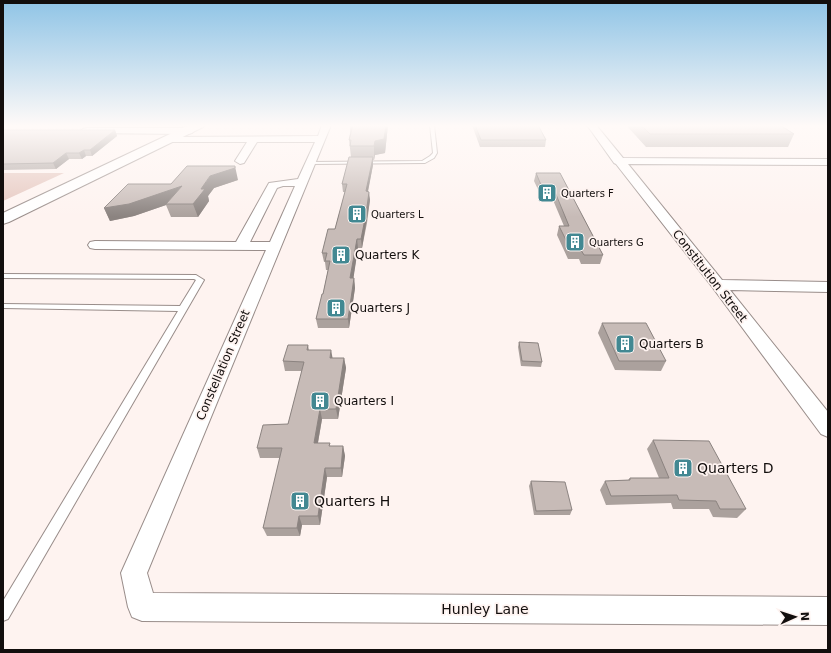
<svg xmlns="http://www.w3.org/2000/svg" width="831" height="653" font-family="'DejaVu Sans',sans-serif">
<style>
.green{fill:#e5c6be}
.lines{fill:none;stroke-linecap:round;stroke-linejoin:round}
.service-casing{stroke:#998d8a;stroke-width:2}
.minor-casing{stroke:#998d8a;stroke-width:2}
.tertiary-casing{stroke:#998d8a;stroke-width:2}
.secondary-casing{stroke:#998d8a;stroke-width:2}
.service{fill:#fff;fill-rule:evenodd}
.minor{fill:#fff;fill-rule:evenodd}
.tertiary{fill:#fff;fill-rule:evenodd}
.secondary{fill:#fff;fill-rule:evenodd}
.wall{fill:#aba19d}
.shaded-wall{fill:#8b8380}
.building{fill:#c7bbb7;stroke:#8b8380}
.labels{text-anchor:middle;dominant-baseline:central;stroke-width:3.5;stroke-linejoin:round;paint-order:stroke}
.far-poi-label{font-size:10px;fill:#120e0d;stroke:#fef3f0;text-anchor:start}
.poi-label{font-size:12px;fill:#120e0d;stroke:#fef3f0;text-anchor:start}
.street-label{font-size:12px;fill:#120e0d;stroke:#fef3f0}
.near-poi-label{font-size:14px;fill:#120e0d;stroke:#fef3f0;text-anchor:start}
.near-street-label{font-size:14px;fill:#120e0d;stroke:#fef3f0}
</style>
<rect width="100%" height="100%" fill="#fef3f0"/>
<polygon class="green" points="3,173 64,173 3,201"/>
<g class="lines">
<g class="service-casing">
<g id="service">
<polygon points="430,125 434,125 437,153 434,158 425,163 311,164 309,163 311,162 422,161 430,156 433,153"/>
<polygon points="3,274 196,275 204,280 8,619 3,621 3,601 178,311 3,308 3,304 180,306 196,280 194,279 3,278"/>
</g>
</g>
<g class="minor-casing">
<g id="minor">
<path d="M322,125H331L147,573L153,593L828,597V625L142,621L132,617L128,607L121,573L266,250L95,249L90,248L88,245L90,242L95,241L236,242L269,183L298,179L315,142H257L244,163L240,164L235,161L247,142H169L166,141L164,139L166,137L318,136ZM283,186H295L270,242H250L277,188Z"/>
<polygon points="587,125 596,125 623,158 828,159 828,165 628,164 722,280 828,282 828,292 730,290 828,412 828,437 821,434 713,288 616,164 614,163"/>
</g>
</g>
<g class="tertiary-casing">
<polygon id="tertiary" points="87,128 188,128 192,129 194,131 192,133 188,134 83,133 81,131 83,129"/>
</g>
<g class="secondary-casing">
<polygon id="secondary" points="189,125 204,125 203,127 9,222 3,224 3,213"/>
</g>
<use href="#service" class="service"/>
<use href="#minor" class="minor"/>
<use href="#tertiary" class="tertiary"/>
<use href="#secondary" class="secondary"/>
</g>
<g class="wall">
<polygon points="3,125 129,125 128,126 3,126"/>
<polygon points="350,125 388,125 385,153 375,155 374,160 373,160 373,165 368,192 370,200 367,223 362,248 358,248 353,278 354,278 355,288 349,328 318,328 316,319 323,294 328,270 326,270 325,262 324,262 322,253 335,229 345,192 343,192 342,184 351,157 349,140 350,133"/>
<polygon points="472,125 538,125 546,140 545,147 480,147"/>
<polygon points="622,125 780,125 794,134 788,147 646,147 627,126 623,126"/>
<polygon points="3,130 115,130 117,136 92,156 86,156 82,159 69,159 56,169 3,170"/>
<polygon points="536,173 560,173 603,255 600,264 581,264 579,259 568,259 557,235 559,226 564,226 553,200 543,200 534,181"/>
<polygon points="238,180 214,188 208,196 209,201 198,217 171,217 166,205 134,216 110,221 104,208 171,184"/>
<polygon points="602,323 666,361 661,371 615,370 598,333"/>
<polygon points="519,342 542,362 541,367 521,366 518,347"/>
<polygon points="308,345 309,350 332,358 344,358 346,368 338,419 322,419 318,443 331,446 343,446 345,456 342,477 327,477 320,525 302,525 300,536 267,536 263,528 280,458 260,458 257,448 288,424 302,371 285,371 283,361"/>
<polygon points="653,440 746,509 737,518 713,517 709,509 673,509 671,503 606,505 600,490 605,481 628,480 630,478 659,478 647,449"/>
<polygon points="531,481 572,510 570,515 534,515 529,486"/>
</g>
<g class="shaded-wall">
<polygon points="386,125 388,125 385,153 375,155 374,160 374,146 375,141"/>
<polygon points="115,130 117,136 92,156 90,150"/>
<polygon points="84,150 86,156 82,159 79,153"/>
<polygon points="66,153 69,159 56,169 53,163"/>
<polygon points="373,157 373,165 366,200 366,191"/>
<polygon points="235,166 238,180 214,188 208,196 209,201 198,217 193,204 201,189 210,176"/>
<polygon points="182,186 166,204 166,205 134,216 110,221 104,208"/>
<polygon points="369,192 370,200 362,248 361,239"/>
<polygon points="357,239 358,248 352,288 350,278"/>
<polygon points="354,278 355,288 349,328 348,319"/>
<polygon points="331,350 333,360 330,358"/>
<polygon points="344,358 346,368 338,419 336,409"/>
<polygon points="320,409 322,419 316,453 314,443"/>
<polygon points="343,446 345,456 342,477 341,468"/>
<polygon points="325,468 327,477 320,525 318,516"/>
<polygon points="299,516 302,525 300,536 297,528"/>
</g>
<g class="building">
<polygon points="353,125 386,125 384,139 375,141 374,146 350,146 351,140 349,140"/>
<polygon points="475,125 538,125 546,140 481,140"/>
<polygon points="641,125 780,125 794,134 650,134"/>
<polygon points="3,130 115,130 90,150 84,150 79,153 66,153 53,163 3,164 3,153 4,153 3,153"/>
<polygon points="349,157 373,157 366,191 369,192 366,214 361,239 357,239 350,278 354,278 348,319 316,319 322,294 323,294 330,261 325,261 327,253 322,253 328,229 335,229 347,184 342,184"/>
<polygon points="187,166 235,166 235,168 210,176 201,189 205,189 193,204 166,204 182,186 129,204 104,208 128,184 171,184"/>
<polygon points="536,173 560,173 603,255 584,255 581,250 571,250 559,226 569,226 555,192 544,192"/>
<polygon points="602,323 646,323 666,361 619,361"/>
<polygon points="519,342 538,343 542,362 522,361"/>
<polygon points="288,345 308,345 307,350 331,350 330,358 344,358 336,409 320,409 314,443 330,443 329,446 343,446 341,468 325,468 318,516 299,516 297,528 263,528 282,448 257,448 263,425 288,424 304,362 283,361"/>
<polygon points="653,440 709,441 746,509 720,509 716,501 679,500 677,495 611,496 605,481 630,480 630,478 669,478"/>
<polygon points="531,481 565,482 572,510 536,511"/>
</g>
<linearGradient id="sky" x2="0" y2="1"><stop stop-color="#8fc4e6"/><stop offset="0.58" stop-color="#fffaf8"/><stop offset="1" stop-color="#fffaf8" stop-opacity="0"/></linearGradient>
<rect width="831" height="217" fill="url(#sky)"/>
<defs>
<g id="building-square" transform="scale(1)"><rect x="-9" y="-9" width="18" height="18" rx="4" fill="#428892" stroke="#fef3f0"/><path d="M-4-6H4V6H1V3H-1V6H-4ZM-2.5-4.3h1.7v1.8h-1.7ZM.8-4.3h1.7v1.8H.8ZM-2.5-1h1.7V.8h-1.7ZM.8-1h1.7V.8H.8Z" fill="#fff"/></g>
</defs>
<g fill-rule="evenodd">
<use href="#building-square" x="547" y="193"/>
<use href="#building-square" x="357" y="214"/>
<use href="#building-square" x="575" y="242"/>
<use href="#building-square" x="341" y="255"/>
<use href="#building-square" x="336" y="308"/>
<use href="#building-square" x="625" y="344"/>
<use href="#building-square" x="320" y="401"/>
<use href="#building-square" x="683" y="468"/>
<use href="#building-square" x="300" y="501"/>
</g>
<g class="labels">
<g class="far-poi-label">
<text x="561" y="193">Quarters F</text>
<text x="371" y="214">Quarters L</text>
<text x="589" y="242">Quarters G</text>
</g>
<g class="poi-label">
<text x="355" y="255">Quarters K</text>
<text x="350" y="308">Quarters J</text>
<text x="639" y="344">Quarters B</text>
<text x="334" y="401">Quarters I</text>
</g>
<g class="street-label">
<text transform="translate(710 276) rotate(52)">Constitution Street</text>
<text transform="translate(223 365) rotate(-67)">Constellation Street</text>
</g>
<g class="near-poi-label">
<text x="697" y="468">Quarters D</text>
<text x="314" y="501">Quarters H</text>
</g>
<g class="near-street-label">
<text x="485" y="609">Hunley Lane</text>
</g>
</g>
<rect width="831" height="653" fill="none" stroke="#120e0d" stroke-width="8"/>
<g transform="translate(795 617) rotate(87)" stroke="#fef3f0" stroke-width="3" paint-order="stroke">
<path d="M0-3L7 15L0 10L-7 15Z" fill="#120e0d"/>
<text y="-6" font-size="11" font-weight="bold" text-anchor="middle" fill="#120e0d">N</text>
</g>
</svg>
